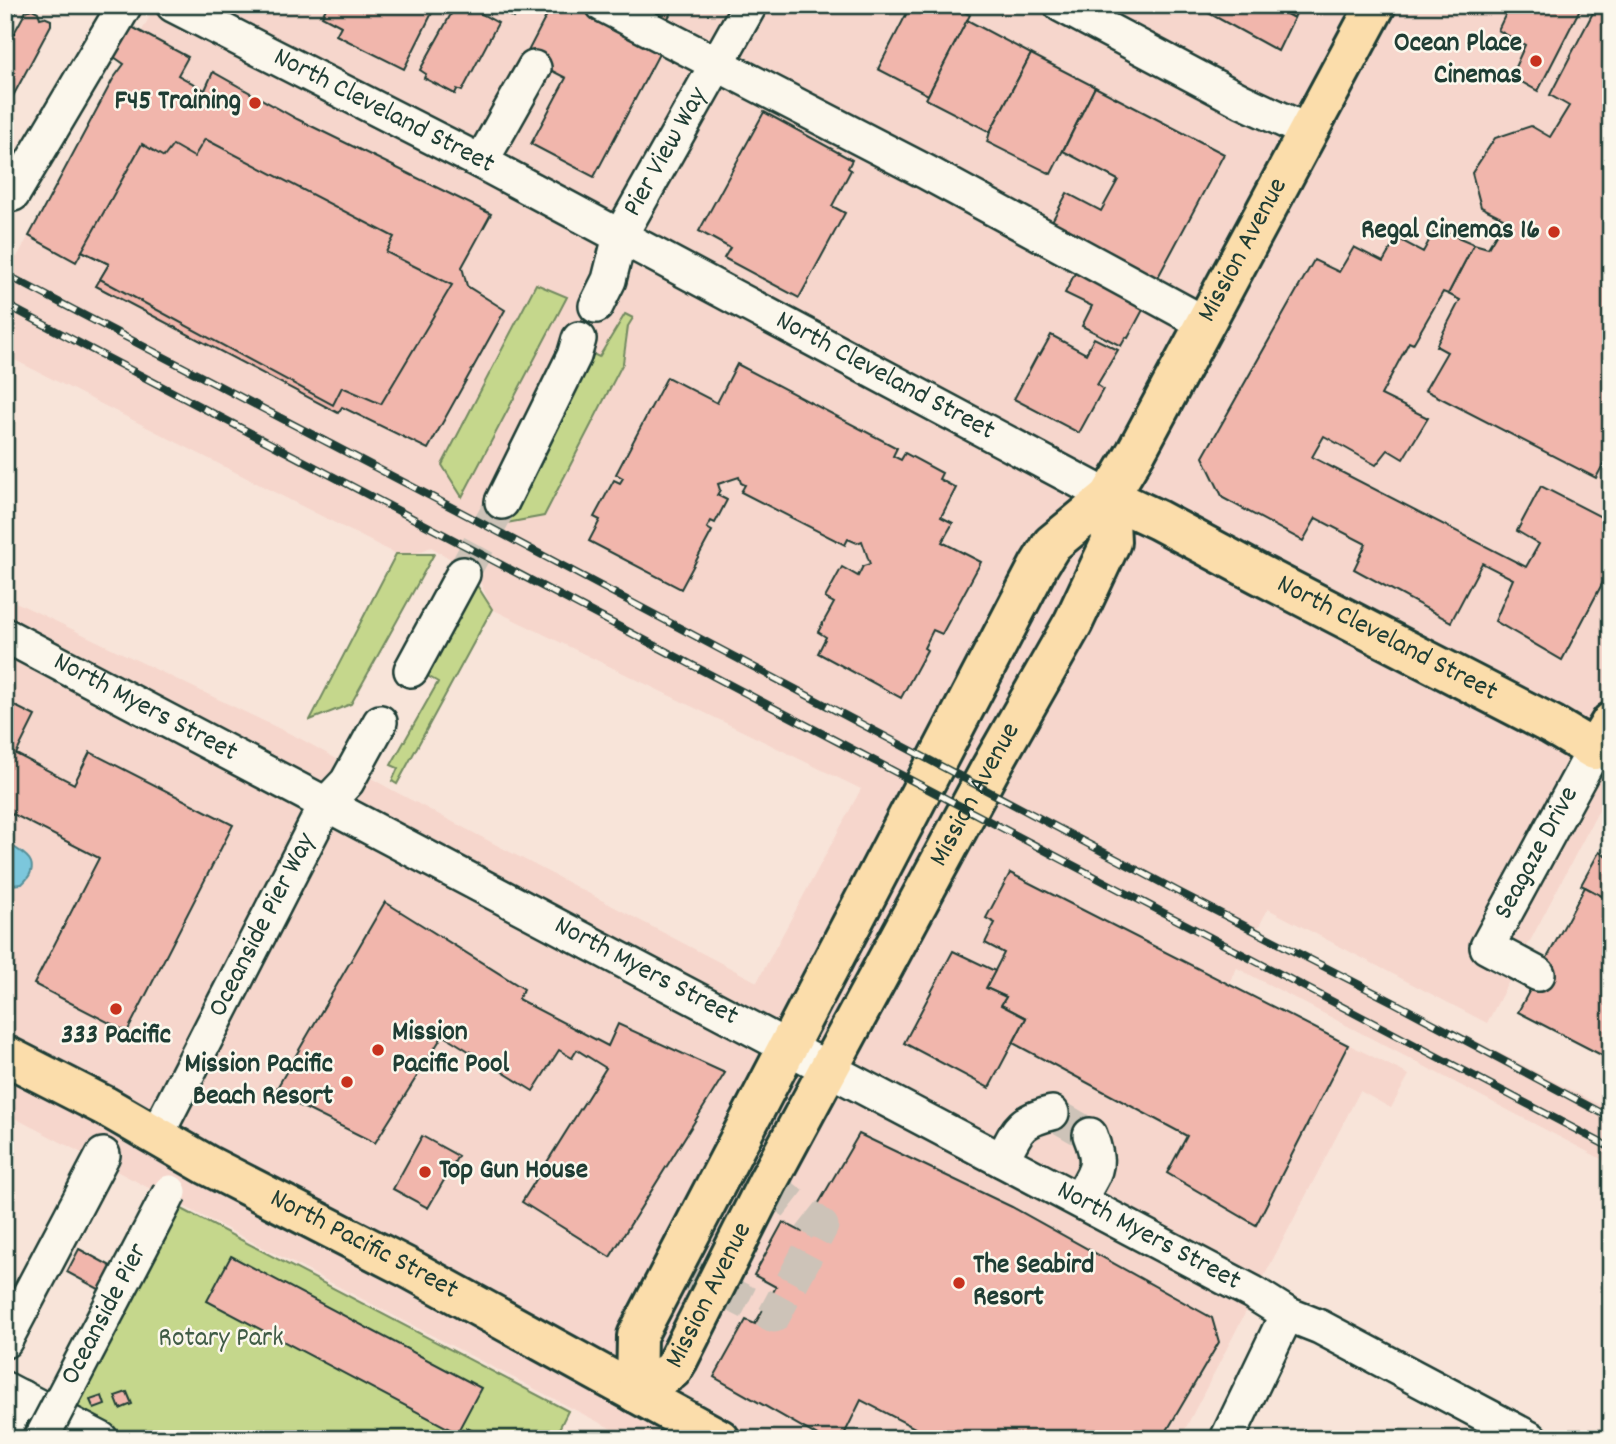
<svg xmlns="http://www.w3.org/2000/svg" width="1616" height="1444" font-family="Dekko,sans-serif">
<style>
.built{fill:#f6d6cc}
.green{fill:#c5d78c;stroke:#728a60;stroke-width:2}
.water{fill:#7cc7dc;stroke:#579099;stroke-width:2}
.building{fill:#f1b6ac;stroke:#1f3d34;stroke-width:2}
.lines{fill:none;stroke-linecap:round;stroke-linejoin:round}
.minor-tunnel{stroke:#cdc3b8;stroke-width:33;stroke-dasharray:33 17;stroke-linecap:butt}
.minor-casing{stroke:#1f3d34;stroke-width:38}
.major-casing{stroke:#1f3d34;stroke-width:44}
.minor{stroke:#fbf7ec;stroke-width:33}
.major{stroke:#fbddab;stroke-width:38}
.rail-casing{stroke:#1f3d34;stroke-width:8}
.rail{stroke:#fbf7ec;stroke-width:5;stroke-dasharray:16;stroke-linecap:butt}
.minor-bridge-casing{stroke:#1f3d34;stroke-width:38;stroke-linecap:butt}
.minor-bridge{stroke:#fbf7ec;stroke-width:33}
.poi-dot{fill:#c8321e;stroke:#fbf7ec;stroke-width:2.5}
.labels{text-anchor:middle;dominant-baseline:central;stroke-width:5;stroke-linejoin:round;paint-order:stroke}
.poi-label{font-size:28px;font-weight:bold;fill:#1f3d34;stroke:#fbf7ec;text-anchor:end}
.street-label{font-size:28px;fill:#1f3d34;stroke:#fbf7ec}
.park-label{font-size:28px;fill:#405c46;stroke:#fbf7ec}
</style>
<rect width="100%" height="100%" fill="#f8e4d9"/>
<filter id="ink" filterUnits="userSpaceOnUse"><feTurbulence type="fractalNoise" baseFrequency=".0143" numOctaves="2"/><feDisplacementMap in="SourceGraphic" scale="14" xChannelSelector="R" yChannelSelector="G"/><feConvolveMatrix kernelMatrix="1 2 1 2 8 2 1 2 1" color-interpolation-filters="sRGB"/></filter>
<g filter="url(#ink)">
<polygon class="built" points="156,5 1611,5 1611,787 1487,1023 1268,909 1258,928 1611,1111 1611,1164 1237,968 1229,984 1409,1075 1391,1108 1360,1091 1180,1439 631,1439 5,1113 5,597 301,739 394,791 757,982 861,789 492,609 477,575 431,547 415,554 396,554 5,355 5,251 17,257"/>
<g class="green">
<polygon points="536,284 567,297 462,497 442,465"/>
<polygon points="625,314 633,318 628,326 623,363 544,516 501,524 587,351 599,357"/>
<polygon points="396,554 434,554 351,704 310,720"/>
<polygon points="471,576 492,609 397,784 392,781 398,768 391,765 438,682 417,670"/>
<polygon points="178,1207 568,1411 554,1439 128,1439 71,1409"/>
</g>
<path class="water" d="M5,842C23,852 45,863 22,884L10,885L5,882Z"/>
<g class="building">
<polygon points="5,5 14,5 14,10 16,11 5,32"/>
<polygon points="328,5 436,5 404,69 336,35 341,26 322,16"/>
<polygon points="456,5 478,5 481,7 480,13 498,23 462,91 457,89 455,94 424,78 426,74 420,70"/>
<polygon points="490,5 521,5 514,18"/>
<polygon points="552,5 570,5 660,52 594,177 531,144 566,78 525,57"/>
<polygon points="634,5 675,5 666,22"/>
<polygon points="911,5 951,5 970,15 928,95 878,69"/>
<polygon points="1194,5 1270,5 1294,18 1278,51"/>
<polygon points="1270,5 1300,5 1294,18"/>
<polygon points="1510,5 1582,5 1538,91 1511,76 1525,45 1498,30"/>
<polygon points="1597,5 1611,5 1611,450 1596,478 1425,390 1447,352 1436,346 1460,300 1448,294 1474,244 1488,248 1505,219 1481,207 1472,173 1495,138 1531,126 1550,137 1569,106 1550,95"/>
<polygon points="32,9 38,12 40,18 44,17 51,20 51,25 5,111 5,50 26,11"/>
<polygon points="967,20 1031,54 990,132 926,99"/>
<polygon points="130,26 188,57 178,75 205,90 213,72 297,119 491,214 462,267 467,286 505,310 428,449 342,407 338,413 96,286 109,264 82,251 76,262 29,236 113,79 124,64 114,57"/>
<polygon points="1031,54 1095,87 1051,174 987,142 990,132"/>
<polygon points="1095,87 1224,154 1157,279 1051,223 1067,193 1101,211 1118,180 1063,151"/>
<polygon points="764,112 852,160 848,168 851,170 832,206 845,213 799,298 724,258 730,248 699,231"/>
<polygon points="205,139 394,237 386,252 452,285 381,404 342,387 333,405 100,279 109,264 82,251 142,144 164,157 173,145 194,157"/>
<polygon points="1436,228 1474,244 1448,294 1443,292 1413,344 1409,342 1381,395 1428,418 1403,459 1388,450 1376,465 1324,436 1312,457 1526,567 1539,544 1517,531 1541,486 1611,522 1611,567 1562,660 1495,621 1513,579 1482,563 1451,622 1354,569 1366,544 1316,518 1303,541 1223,498 1203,457 1314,260 1339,272 1354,247 1383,262 1397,238 1423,252"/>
<polygon points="1076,271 1145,306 1128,338 1126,337 1121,346 1082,326 1092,306 1065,293"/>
<polygon points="1051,335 1086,354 1094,338 1118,350 1097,385 1103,389 1079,433 1014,399 1038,354 1040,355"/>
<polygon points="737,364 897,448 893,456 901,460 905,453 942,473 939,479 956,488 941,517 953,523 942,542 981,562 942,634 933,630 924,648 927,650 901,698 818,653 826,637 818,632 834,603 825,598 842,567 858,576 863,566 870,564 862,541 857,543 848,539 845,545 741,492 745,485 741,483 739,477 718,484 720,490 717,495 727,500 715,523 711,521 707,528 712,531 681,589 589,541 600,520 594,517 614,480 620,483 623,478 616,474 667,377 717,403"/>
<polygon points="5,701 35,716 16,754 74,784 90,752 233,825 127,1032 34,984 99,858 5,810"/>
<polygon points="1599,852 1611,858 1611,901 1581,885"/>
<polygon points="1010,873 1348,1045 1256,1225 1167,1173 1187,1136 1013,1043 1026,1018 1001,1005 1006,997 986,988 1004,953 985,943 995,923 986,918"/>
<polygon points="1585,887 1611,901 1611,1060 1518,1012"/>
<polygon points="385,902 524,989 518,999 608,1046 618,1024 725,1073 610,1257 522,1202 606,1068 577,1050 572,1058 559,1050 533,1091 443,1035 375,1143 274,1093"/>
<polygon points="953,951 995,971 986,988 1006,997 1001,1005 1026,1018 989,1088 904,1043"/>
<polygon points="859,1134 1012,1207 1212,1318 1219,1342 1162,1439 936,1439 861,1400 842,1439 823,1439 714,1377 746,1320 755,1324 776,1287 754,1275 783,1222 802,1232"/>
<polygon points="422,1136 458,1156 428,1208 393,1189"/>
<polygon points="79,1249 118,1270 106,1293 67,1272"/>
<polygon points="231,1256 481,1388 457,1433 207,1301"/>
<polygon points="127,1392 132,1404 120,1409 115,1396"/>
<polygon points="102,1396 105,1405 94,1409 90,1400"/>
<polygon points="467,1428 488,1439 461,1439"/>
</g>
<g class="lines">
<g class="minor-tunnel">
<polyline points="463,574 502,502"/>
<polyline points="1052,1113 1090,1135"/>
<polyline points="674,1266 774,1316 822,1226 767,1183"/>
</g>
<g class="minor-casing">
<g id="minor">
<path id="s1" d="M173,5L481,162L1109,497"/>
<polyline points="603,5 926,172 1206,324"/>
<polyline points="1061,5 1242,101 1309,132"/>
<polyline points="481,162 534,68"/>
<polyline points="13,194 125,5"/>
<path id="s2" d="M596,306L609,280L620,236L750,5"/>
<polyline points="502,502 574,356 579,339"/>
<path id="s3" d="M5,635L1252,1292L1287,1314L1320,1327L1531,1439"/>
<polyline points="411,670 463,574"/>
<path id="s4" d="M1538,974L1487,947L1594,750"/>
<path id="s5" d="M156,1136L326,804L347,782L380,722"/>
<path d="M1002,1160C1017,1131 1018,1121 1052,1113"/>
<path d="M1079,1200C1095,1171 1103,1168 1090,1135"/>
<polyline points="5,1341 103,1155"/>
<polyline points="5,1389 101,1439"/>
<polyline points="5,1427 21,1397"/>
<polyline points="1227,1439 1287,1314"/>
</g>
</g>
<g class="major-casing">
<g id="major">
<path id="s6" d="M1109,497L1158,520L1259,574L1552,725L1594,750L1611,722"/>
<path id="s7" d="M5,1055L105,1106L207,1165L410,1269L720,1439"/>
<path id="s8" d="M636,1393L637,1336L1039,565L1052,544L1109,497L1136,452L1376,5"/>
<path id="s9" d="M636,1393L672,1370L678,1360L767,1183L989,771L1073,623L1111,542L1109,497"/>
</g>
</g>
<use href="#minor" class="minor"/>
<use href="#major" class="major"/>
<g class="rail-casing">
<g id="rail">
<polyline points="5,274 455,509 1177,891 1395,1003 1611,1118"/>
<polyline points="5,304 1611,1148"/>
</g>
</g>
<use href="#rail" class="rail"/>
<g class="minor-bridge-casing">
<g id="minor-bridge">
<path id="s10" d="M41,1439L170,1192"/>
</g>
</g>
<use href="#minor-bridge" class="minor-bridge"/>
</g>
</g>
<g class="poi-dot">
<circle cx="1536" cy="61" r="7"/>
<circle cx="255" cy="103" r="7"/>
<circle cx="1554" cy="232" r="7"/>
<circle cx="116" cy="1009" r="7"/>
<circle cx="378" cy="1050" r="7"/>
<circle cx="347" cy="1082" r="7"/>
<circle cx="425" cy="1172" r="7"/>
<circle cx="959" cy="1283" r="7"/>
</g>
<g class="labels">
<g class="poi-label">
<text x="1522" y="45">Ocean Place<tspan x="1522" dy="32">Cinemas</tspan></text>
<text x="241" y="103">F45 Training</text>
<text x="1540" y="232">Regal Cinemas 16</text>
<text x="392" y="1034" text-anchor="start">Mission<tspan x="392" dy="32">Pacific Pool</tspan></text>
<text x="116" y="1037" text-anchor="middle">333 Pacific</text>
<text x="333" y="1066">Mission Pacific<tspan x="333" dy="32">Beach Resort</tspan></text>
<text x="439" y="1172" text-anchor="start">Top Gun House</text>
<text x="973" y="1267" text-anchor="start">The Seabird<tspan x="973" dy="32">Resort</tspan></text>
</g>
<g class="street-label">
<text stroke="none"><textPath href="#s1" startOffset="236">North Cleveland Street</textPath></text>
<text stroke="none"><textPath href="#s2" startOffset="170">Pier View Way</textPath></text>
<text stroke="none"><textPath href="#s8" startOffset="1306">Mission Avenue</textPath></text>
<text stroke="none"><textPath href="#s1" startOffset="803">North Cleveland Street</textPath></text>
<text stroke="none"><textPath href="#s6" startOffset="312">North Cleveland Street</textPath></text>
<text stroke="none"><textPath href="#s3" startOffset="158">North Myers Street</textPath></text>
<text stroke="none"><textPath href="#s9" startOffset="693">Mission Avenue</textPath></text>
<text stroke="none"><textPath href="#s4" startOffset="164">Seagaze Drive</textPath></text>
<text stroke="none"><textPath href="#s5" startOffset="236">Oceanside Pier Way</textPath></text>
<text stroke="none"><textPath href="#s3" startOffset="724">North Myers Street</textPath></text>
<text stroke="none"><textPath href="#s3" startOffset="1292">North Myers Street</textPath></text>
<text stroke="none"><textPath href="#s7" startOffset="406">North Pacific Street</textPath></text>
<text stroke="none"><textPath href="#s9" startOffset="126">Mission Avenue</textPath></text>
<text stroke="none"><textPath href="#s10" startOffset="140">Oceanside Pier</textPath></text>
</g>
<g class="park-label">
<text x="221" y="1340">Rotary Park</text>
</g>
</g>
<rect width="1616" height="1444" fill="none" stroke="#fbf7ec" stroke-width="28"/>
<rect x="14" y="14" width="1588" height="1416" fill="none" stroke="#1f3d34" stroke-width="2.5" filter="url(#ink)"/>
</svg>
